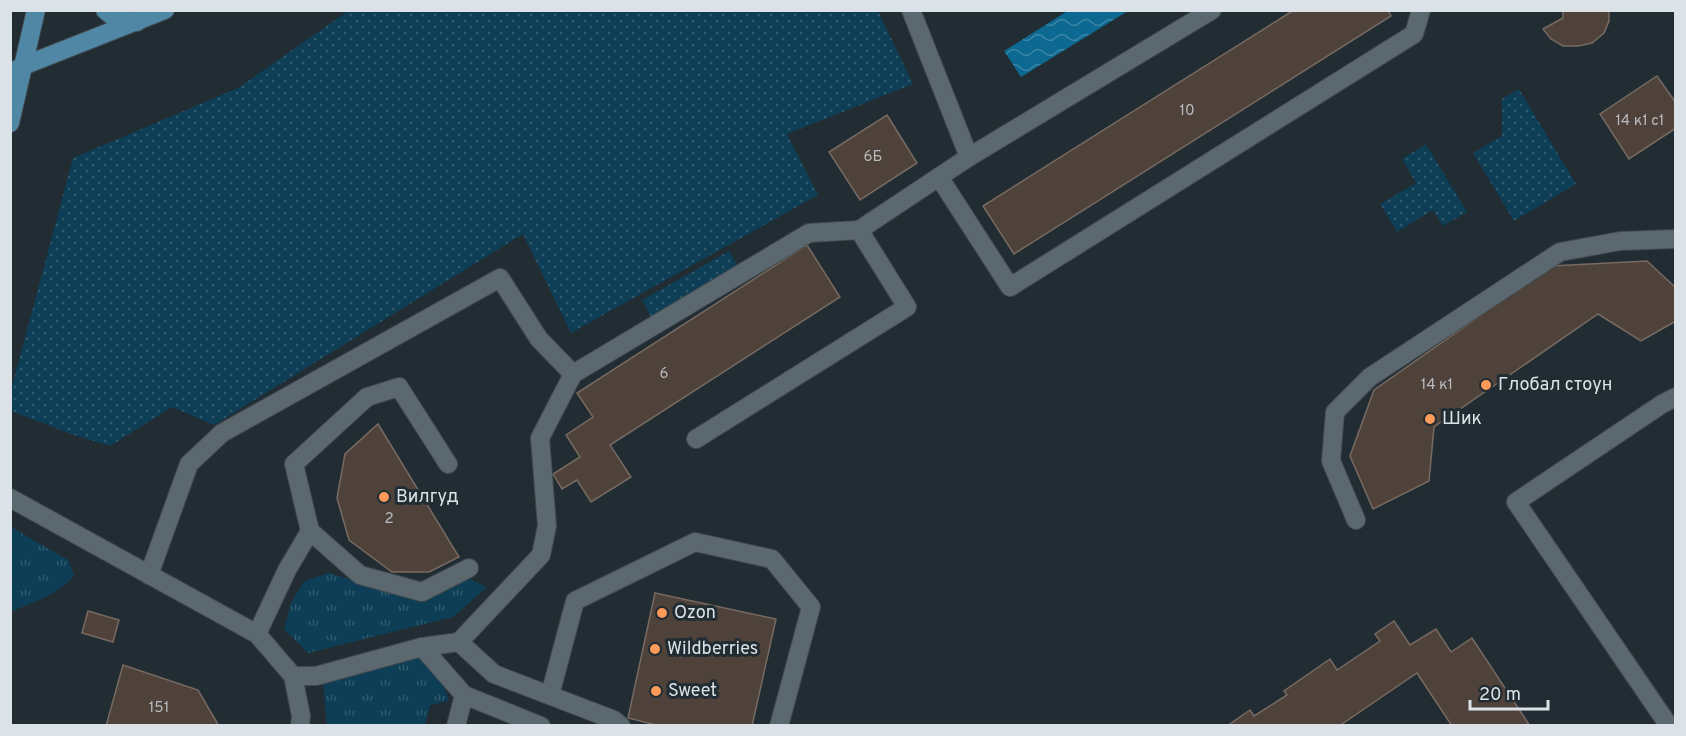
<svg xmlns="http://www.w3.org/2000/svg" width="1686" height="736" font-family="Overpass,sans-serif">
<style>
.grass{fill:url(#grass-tufts)}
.park{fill:url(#park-dots)}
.water{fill:url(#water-waves)}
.building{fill:#4e423b;stroke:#776a62;stroke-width:1.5}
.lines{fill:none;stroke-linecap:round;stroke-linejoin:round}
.minor-casing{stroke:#414a50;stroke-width:20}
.major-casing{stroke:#414a50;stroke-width:20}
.minor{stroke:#5b6870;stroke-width:18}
.major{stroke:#4f87a4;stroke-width:18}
.poi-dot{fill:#fe9b58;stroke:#212c33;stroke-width:2}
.labels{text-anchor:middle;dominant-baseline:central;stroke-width:6;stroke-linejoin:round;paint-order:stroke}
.number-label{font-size:15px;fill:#b8bbbd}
.poi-label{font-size:18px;fill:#dce3e8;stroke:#212c33;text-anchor:start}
</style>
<defs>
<pattern id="grass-tufts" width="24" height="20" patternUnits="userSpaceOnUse" patternTransform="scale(1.5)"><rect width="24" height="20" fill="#0e3e55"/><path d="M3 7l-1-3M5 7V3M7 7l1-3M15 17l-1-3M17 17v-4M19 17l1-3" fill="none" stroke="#305a6d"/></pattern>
<pattern id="park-dots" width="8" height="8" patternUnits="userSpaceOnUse" patternTransform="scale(1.5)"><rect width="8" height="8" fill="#0e3e55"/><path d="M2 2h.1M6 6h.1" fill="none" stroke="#305a6d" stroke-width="1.8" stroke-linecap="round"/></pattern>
<pattern id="water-waves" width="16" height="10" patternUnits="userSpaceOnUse" patternTransform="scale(1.5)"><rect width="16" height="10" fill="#0d6991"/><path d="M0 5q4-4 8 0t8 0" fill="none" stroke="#3b85a6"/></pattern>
</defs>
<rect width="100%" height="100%" fill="#212c33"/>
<g class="grass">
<path d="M11,527L68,560L74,575C61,594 30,603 11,612Z"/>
<polygon points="329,573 419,600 463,576 487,587 453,617 308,653 284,629 291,603 304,581"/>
<polygon points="416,656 426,659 444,687 449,701 430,705 425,725 327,725 323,683"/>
</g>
<g class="park">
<polygon points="348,11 878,11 913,84 787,134 818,195 571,333 523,234 214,425 172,407 110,446 74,435 11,411 11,390 73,158 238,88"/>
<polygon points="1519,89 1576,184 1514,221 1473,153 1502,136 1502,99"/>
<polygon points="1426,144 1467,212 1443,226 1433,210 1397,232 1380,204 1416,183 1402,159"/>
<polygon points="729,251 739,268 651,317 642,300"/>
</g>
<polygon class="water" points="1069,10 1128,11 1021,77 1004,51"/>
<g class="building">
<polygon points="1294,10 1388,10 1391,16 1014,254 983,206"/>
<polygon points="1563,10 1609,10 1609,21 1604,33 1592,43 1578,46 1563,46 1551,39 1543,29 1563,18"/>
<polygon points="1657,76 1676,103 1676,128 1629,159 1600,114"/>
<polygon points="887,115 917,163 860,200 829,152"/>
<polygon points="807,245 840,297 610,445 631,477 591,502 577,480 562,489 553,474 580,457 566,435 593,417 577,393"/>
<polygon points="1647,261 1676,288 1676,321 1641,341 1598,314 1434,427 1429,481 1373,509 1350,456 1374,390 1551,266"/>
<polygon points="378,424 459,557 429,572 392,572 349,540 337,498 345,454"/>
<polygon points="655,593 776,619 752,726 660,726 628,718"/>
<polygon points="88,611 119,620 113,642 82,633"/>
<polygon points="1394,621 1410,645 1436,629 1451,652 1472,638 1530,726 1452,726 1417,673 1339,726 1227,726 1250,710 1254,716 1287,695 1284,691 1330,659 1337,670 1380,641 1375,634"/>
<polygon points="123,665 198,690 219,726 106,726"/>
</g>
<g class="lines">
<g class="minor-casing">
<g id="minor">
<polyline points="911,10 969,157"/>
<polyline points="939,177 1010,287 1414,34 1421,10"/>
<polyline points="696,439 907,307 859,230"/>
<polyline points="10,498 257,634 293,676 301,716 300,726"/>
<polyline points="1356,520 1331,461 1335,412 1370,377 1560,252 1620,241 1676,239"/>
<polyline points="310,531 360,575 422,592 469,568"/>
<polyline points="149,575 189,464 222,433 500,278 539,339 573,374 809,233 859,230 969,157 1212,10"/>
<polyline points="257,634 287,570 310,531 294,464 367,397 399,387 448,464"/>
<polyline points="459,642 494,674 614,720 621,726"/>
<polyline points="422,647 464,695 541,726"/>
<polyline points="293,676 316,676 422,647 459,642 541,555 547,526 540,438 573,374"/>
<polyline points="550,695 575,601 695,542 772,559 811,607 779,726"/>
<polyline points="456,726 464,695"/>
<polyline points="1669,726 1516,502 1662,404 1676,397"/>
</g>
</g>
<g class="major-casing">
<g id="major">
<polyline points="105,10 116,19 137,22"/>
<polyline points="10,73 23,66 165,10"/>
<polyline points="10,123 36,10"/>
</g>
</g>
<use href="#minor" class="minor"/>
<use href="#major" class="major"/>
</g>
<g class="poi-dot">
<circle cx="1486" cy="385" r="6"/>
<circle cx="1430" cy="419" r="6"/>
<circle cx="384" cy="497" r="6"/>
<circle cx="662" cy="613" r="6"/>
<circle cx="655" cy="649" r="6"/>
<circle cx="656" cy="691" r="6"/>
</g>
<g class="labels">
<g class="number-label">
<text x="1187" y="111">10</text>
<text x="1640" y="121">14 к1 с1</text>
<text x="873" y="157">6Б</text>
<text x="664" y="374">6</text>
<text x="1437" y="385">14 к1</text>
<text x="389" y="519">2</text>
<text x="159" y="708">151</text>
</g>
<g class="poi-label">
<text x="1498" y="385">Глобал стоун</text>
<text x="1442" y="419">Шик</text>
<text x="396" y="497">Вилгуд</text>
<text x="674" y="613">Ozon</text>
<text x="667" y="649">Wildberries</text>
<text x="668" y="691">Sweet</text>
</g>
</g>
<rect width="1686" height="736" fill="none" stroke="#dce3e8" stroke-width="24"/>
<path d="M1470 700v9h78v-9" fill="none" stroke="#dce3e8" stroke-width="3"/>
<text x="1479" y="700" font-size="18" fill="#dce3e8" stroke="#212c33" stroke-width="4.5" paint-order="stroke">20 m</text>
</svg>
